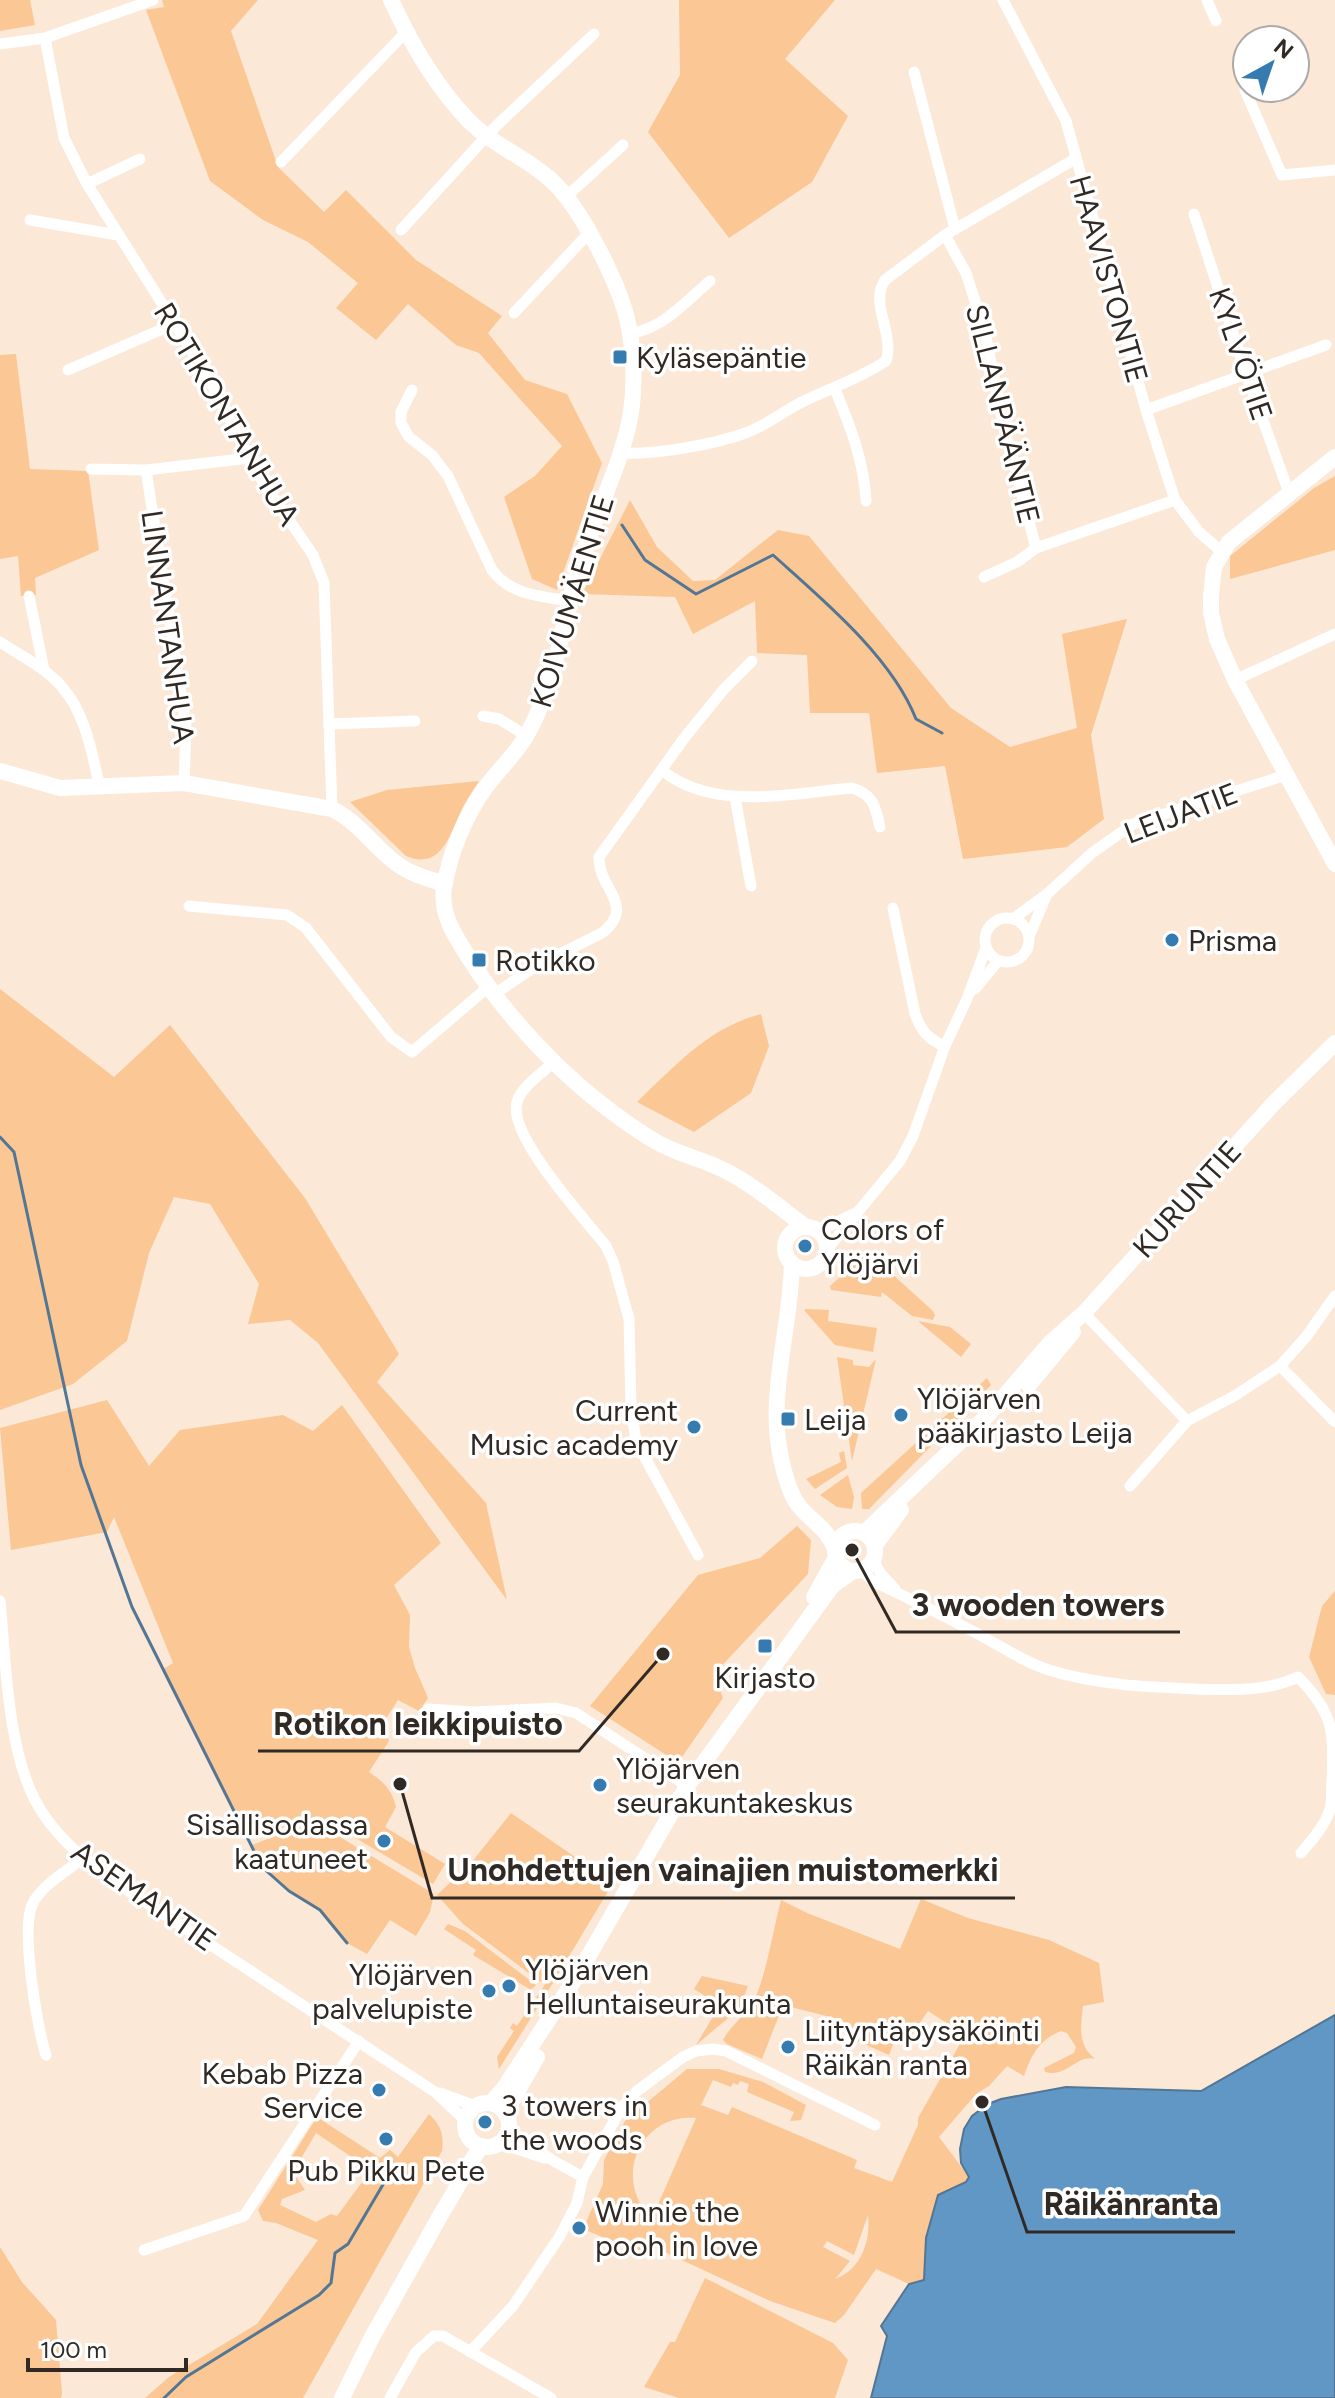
<svg xmlns="http://www.w3.org/2000/svg" width="1335" height="2398" font-family="Figtree,sans-serif">
<style>
.green{fill:#fac795;fill-rule:evenodd}
.water{fill:#6097c4;stroke:#527694;stroke-width:2}
.lines{fill:none;stroke-linecap:round;stroke-linejoin:round}
.stream{stroke:#527694;stroke-width:3}
.street{stroke:#fff;stroke-width:11}
.secondary{stroke:#fff;stroke-width:16}
.poi-dot{fill:#357bb0;stroke:#fff;stroke-width:3}
.labels{text-anchor:middle;dominant-baseline:central;stroke-width:7;stroke-linejoin:round;paint-order:stroke}
.street-label{font-size:30px;fill:#312a24;stroke:#fff}
.poi-label{font-size:30px;fill:#312a24;stroke:#fff;text-anchor:start}
.leader{fill:none;stroke:#312a24;stroke-width:3}
.callout-dot{fill:#312a24;stroke:#fff;stroke-width:3}
.callout-label{font-size:32px;text-anchor:middle;font-weight:bold;fill:#312a24;stroke:#fff;stroke-width:7;stroke-linejoin:round;paint-order:stroke}
</style>
<rect width="100%" height="100%" fill="#fbe8d7"/>
<g class="green">
<polygon points="0,0 30,0 35,25 0,31"/>
<polygon points="162,0 258,0 231,31 278,167 324,212 346,190 416,260 502,316 488,333 525,380 567,394 602,463 557,590 532,579 504,497 535,476 562,446 479,353 456,345 408,304 376,340 336,308 358,283 308,242 263,220 210,181 146,10 164,7"/>
<polygon points="679,0 835,0 785,59 848,116 812,182 729,238 648,132 680,75"/>
<polygon points="16,354 30,469 88,471 99,550 35,578 36,595 21,596 18,556 0,559 0,355"/>
<polygon points="1335,476 1335,550 1230,579 1230,556 1314,488"/>
<polygon points="630,500 657,547 693,581 715,580 778,530 809,536 951,708 1010,747 1077,728 1062,634 1127,619 1091,735 1104,819 1067,847 963,859 945,766 877,773 869,713 810,713 807,655 757,653 755,601 693,634 675,597 582,594"/>
<path d="M479,781C474,789 469,796 465,803C451,829 444,872 406,856L350,802L387,790Z"/>
<polygon points="0,989 114,1077 170,1025 305,1198 399,1354 377,1382 486,1503 507,1600 318,1343 290,1320 248,1324 259,1284 210,1204 174,1197 149,1253 127,1341 73,1384 0,1410"/>
<path d="M761,1014L769,1046L751,1093L694,1132L637,1102C675,1066 708,1028 761,1014Z"/>
<polygon points="871,1255 933,1311 935,1315 933,1320 912,1316 882,1292 881,1297 831,1290 830,1286 864,1256"/>
<polygon points="806,1309 829,1310 828,1321 877,1328 873,1352 835,1345 804,1310"/>
<polygon points="918,1321 950,1327 971,1344 961,1357"/>
<polygon points="837,1357 853,1360 853,1365 869,1367 876,1359 852,1461"/>
<polygon points="987,1378 991,1385 869,1509 862,1509 861,1493"/>
<path d="M107,1400L149,1466L180,1430L283,1415L313,1431L342,1405L441,1543L394,1585L410,1615L409,1647L415,1668L428,1698L419,1711L398,1700L382,1725L389,1741L369,1772C384,1782 392,1790 396,1807L385,1827L445,1864L433,1884L322,1818L246,1836L162,1670L173,1663L114,1517L107,1532L11,1550L0,1428Z"/>
<polygon points="844,1451 847,1468 815,1489 806,1479 841,1462 839,1453"/>
<polygon points="848,1475 854,1497 852,1509 837,1507 820,1495"/>
<polygon points="797,1526 811,1540 808,1574 714,1674 723,1698 682,1757 668,1756 590,1706 698,1575 760,1558"/>
<polygon points="1335,1591 1335,1695 1326,1694 1309,1657 1322,1606"/>
<polygon points="511,1813 613,1883 559,1973 541,1982 463,1924 437,1895 471,1863"/>
<polygon points="316,1827 330,1831 434,1894 430,1912 416,1936 390,1920 367,1954 347,1943 320,1910 289,1891 262,1867 252,1845 291,1830"/>
<path d="M921,1899L968,1918L1049,1940L1099,1963L1104,2002L1083,2006C1081,2027 1077,2044 1095,2059C1076,2054 1068,2078 1045,2072L1044,2068L1074,2053L1076,2047L1067,2033L1061,2031C1039,2040 1032,2054 1024,2076L1007,2066L989,2086L976,2094L939,2137L969,2177L926,2238L924,2281L909,2284L876,2269L844,2315L835,2323L770,2301L656,2248L651,2257L583,2229L603,2184L604,2160L625,2121L687,2069H719L763,2082L806,2105L801,2120L790,2121L794,2112L747,2092L749,2084L740,2081L738,2085L733,2083L731,2087L713,2080L701,2105L728,2115L732,2107L857,2160L854,2168L892,2182L918,2125V2118L965,2035L928,2011L908,2040L894,2042L889,2055L846,2036L842,2020L783,2005L762,2059L727,2044L723,2040C730,2025 749,2014 757,1994C768,1965 773,1931 781,1900L807,1913L900,1949ZM696,2118L652,2218H651C612,2178 640,2113 696,2118ZM868,2215C871,2241 861,2270 835,2279L850,2261L823,2247L827,2241L854,2255Z"/>
<polygon points="448,1924 465,1931 536,1985 531,1990 473,1955 476,1950 444,1929"/>
<polygon points="702,1976 748,1986 739,2009 696,2045 720,2005 694,1989"/>
<polygon points="552,1978 554,1981 499,2069 497,2057 514,2031 510,2028 513,2023 517,2026 546,1983"/>
<path d="M429,2114C441,2126 444,2133 442,2151L303,2398H145L169,2377L257,2324L318,2240L276,2223L263,2221L258,2210L317,2117L380,2158L390,2150L398,2157ZM316,2133L371,2170L337,2216L331,2214L316,2222L280,2205L282,2199L305,2190L293,2172Z"/>
<polygon points="0,2247 22,2282 56,2320 62,2393 61,2398 0,2398"/>
<polygon points="705,2278 833,2343 848,2360 835,2398 679,2398 644,2387 670,2342 675,2342"/>
</g>
<polygon class="water" points="1335,2015 1335,2398 871,2398 887,2336 881,2326 909,2284 924,2280 926,2238 938,2195 966,2182 969,2177 961,2163 960,2149 964,2129 972,2116 988,2104 1001,2099 1066,2087 1201,2091"/>
<g class="lines">
<g class="stream">
<path d="M622,525L645,560L696,594L773,555C822,599 892,657 916,719L942,733"/>
<polyline points="0,1137 14,1152 81,1465 132,1607 262,1867 289,1891 320,1910 347,1943"/>
<polyline points="164,2398 186,2377 319,2295 331,2283 335,2253 348,2244 391,2171"/>
</g>
<g class="street">
<polyline points="1003,0 1066,121 1146,410 1175,500 1199,532 1222,552"/>
<polyline points="1207,0 1216,21"/>
<polyline points="45,38 64,138 87,184 207,375 259,476 313,555 324,583 332,809"/>
<polyline points="0,44 45,38 153,0"/>
<polyline points="914,72 955,229"/>
<polyline points="1245,90 1282,175 1335,170"/>
<polyline points="281,162 407,31"/>
<polyline points="87,184 140,159"/>
<polyline points="567,196 623,145"/>
<polyline points="1194,214 1246,373 1289,493"/>
<polyline points="30,220 118,235"/>
<polyline points="401,230 495,127 594,34"/>
<polyline points="945,235 966,273 985,332 1001,414 1036,548 1175,500"/>
<polyline points="514,313 588,234"/>
<path d="M630,333C662,330 686,301 710,281"/>
<polyline points="68,370 174,324"/>
<path d="M835,389C850,426 864,460 866,501"/>
<path d="M412,390L401,412V423L409,437L432,455L448,476L492,570C510,595 540,596 568,601"/>
<polyline points="1146,410 1326,345"/>
<path d="M619,453C654,455 714,445 748,432C767,425 784,411 802,402C830,388 859,379 886,361C895,334 869,303 885,280L945,235L1075,159"/>
<polyline points="91,469 146,470 250,458"/>
<polyline points="146,470 186,726 184,783"/>
<polyline points="984,577 1017,562 1036,548"/>
<polyline points="29,596 44,670"/>
<path d="M0,642C21,656 46,668 62,687C86,714 92,754 100,788"/>
<polyline points="1235,680 1335,634"/>
<polyline points="483,716 499,719 527,736"/>
<polyline points="329,724 415,721"/>
<path d="M663,771C714,812 792,793 852,788C874,795 875,806 880,827"/>
<polyline points="735,797 751,886"/>
<polyline points="189,906 287,915 306,928 391,1037 412,1052 487,988"/>
<path d="M893,908L915,1014C921,1030 928,1040 945,1046"/>
<circle cx="1007" cy="940" r="22"/>
<polyline points="1013,919 1047,894 1092,853 1133,824 1286,775"/>
<polyline points="1029,937 1047,894"/>
<polyline points="975,989 998,961"/>
<path d="M493,995L536,966L602,933C637,905 598,889 599,857L685,737L724,689L752,661"/>
<path d="M554,1062C542,1073 522,1086 517,1102C507,1135 585,1219 606,1246L613,1261L629,1319L631,1407L636,1441L698,1555"/>
<polyline points="819,1231 853,1214"/>
<polyline points="828,1248 900,1161 913,1136 945,1046 967,999 986,948"/>
<polyline points="1084,1313 1187,1421"/>
<polyline points="1280,1366 1335,1422"/>
<polyline points="1130,1486 1187,1421 1236,1395 1280,1366 1306,1337 1335,1296"/>
<polyline points="873,1560 881,1574 895,1589"/>
<path d="M861,1570L874,1582C909,1598 944,1616 978,1634C1002,1647 1024,1662 1049,1670C1097,1685 1146,1687 1196,1689C1231,1690 1266,1692 1298,1677C1334,1713 1334,1732 1332,1780C1331,1790 1333,1803 1329,1812C1324,1827 1311,1841 1301,1853"/>
<path d="M0,1601C6,1662 7,1746 35,1800C52,1833 81,1857 110,1879L435,2092L465,2120"/>
<polyline points="428,1709 474,1712 556,1708 576,1713 687,1786"/>
<path d="M46,2055C37,2028 20,1926 33,1903C43,1884 66,1872 83,1858"/>
<polyline points="440,2093 475,2106"/>
<polyline points="508,2129 552,2160 583,2177"/>
<polyline points="499,2143 544,2158"/>
<polyline points="144,2250 244,2216 359,2041"/>
<polyline points="470,2352 513,2306 560,2236 577,2203 583,2177 622,2107 637,2091 683,2057 696,2051 713,2049 726,2051 875,2125"/>
<polyline points="390,2398 416,2352 434,2336 443,2336 551,2398"/>
</g>
<g class="secondary">
<path d="M391,0C411,44 436,87 470,122C494,146 526,157 551,180C581,207 622,288 629,328C634,354 635,386 631,412C625,454 598,509 584,551C564,608 559,673 531,727C520,750 500,768 485,788C465,816 450,853 444,887C440,914 455,936 469,958C515,1030 580,1095 653,1140C675,1154 701,1158 724,1170C754,1185 779,1207 806,1227"/>
<polyline points="1335,457 1229,542 1214,567 1211,596 1211,613 1217,639 1235,680 1335,864"/>
<path d="M0,771L60,788L184,783L332,809C357,821 371,843 392,860C407,873 426,878 445,884"/>
<circle cx="806" cy="1248" r="21"/>
<path d="M792,1263C790,1345 759,1411 791,1492C801,1518 825,1522 835,1549"/>
<polyline points="1029,1385 1073,1332"/>
<circle cx="855" cy="1551" r="20"/>
<polyline points="864,1533 988,1415 1051,1342 1084,1313 1273,1104 1335,1043"/>
<polyline points="875,1545 901,1510"/>
<polyline points="814,1597 836,1557"/>
<polyline points="491,2103 504,2088 577,1976 687,1786 832,1586 853,1571"/>
<circle cx="487" cy="2125" r="22"/>
<polyline points="505,2113 537,2057"/>
<path d="M342,2398L371,2339L444,2209C458,2189 466,2165 482,2146"/>
</g>
</g>
<g class="poi-dot">
<rect x="612" y="349" width="16" height="16" rx="4"/>
<circle cx="1172" cy="940" r="8"/>
<rect x="471" y="952" width="16" height="16" rx="4"/>
<circle cx="805" cy="1246" r="8"/>
<circle cx="901" cy="1415" r="8"/>
<rect x="780" y="1411" width="16" height="16" rx="4"/>
<circle cx="694" cy="1427" r="8"/>
<rect x="757" y="1638" width="16" height="16" rx="4"/>
<circle cx="600" cy="1785" r="8"/>
<circle cx="384" cy="1841" r="8"/>
<circle cx="509" cy="1986" r="8"/>
<circle cx="489" cy="1991" r="8"/>
<circle cx="788" cy="2047" r="8"/>
<circle cx="379" cy="2090" r="8"/>
<circle cx="485" cy="2122" r="8"/>
<circle cx="386" cy="2139" r="8"/>
<circle cx="579" cy="2228" r="8"/>
</g>
<g class="labels">
<g class="street-label">
<text transform="translate(1109 279) rotate(74)">HAAVISTONTIE</text>
<text transform="translate(1241 354) rotate(71)">KYLVÖTIE</text>
<text transform="translate(227 414) rotate(59)">ROTIKONTANHUA</text>
<text transform="translate(1003 414) rotate(76)">SILLANPÄÄNTIE</text>
<text transform="translate(572 601) rotate(-73)">KOIVUMÄENTIE</text>
<text transform="translate(168 627) rotate(82)">LINNANTANHUA</text>
<text transform="translate(1181 813) rotate(-21)">LEIJATIE</text>
<text transform="translate(1187 1199) rotate(-48)">KURUNTIE</text>
<text transform="translate(144 1896) rotate(35)">ASEMANTIE</text>
</g>
<g class="poi-label">
<text x="636" y="357">Kyläsepäntie</text>
<text x="1188" y="940">Prisma</text>
<text x="495" y="960">Rotikko</text>
<text x="821" y="1229">Colors of<tspan x="821" dy="34">Ylöjärvi</tspan></text>
<text x="917" y="1398">Ylöjärven<tspan x="917" dy="34">pääkirjasto Leija</tspan></text>
<text x="678" y="1410" text-anchor="end">Current<tspan x="678" dy="34">Music academy</tspan></text>
<text x="804" y="1419">Leija</text>
<text x="765" y="1677" text-anchor="middle">Kirjasto</text>
<text x="616" y="1768">Ylöjärven<tspan x="616" dy="34">seurakuntakeskus</tspan></text>
<text x="368" y="1824" text-anchor="end">Sisällisodassa<tspan x="368" dy="34">kaatuneet</tspan></text>
<text x="525" y="1969">Ylöjärven<tspan x="525" dy="34">Helluntaiseurakunta</tspan></text>
<text x="473" y="1974" text-anchor="end">Ylöjärven<tspan x="473" dy="34">palvelupiste</tspan></text>
<text x="804" y="2030">Liityntäpysäköinti<tspan x="804" dy="34">Räikän ranta</tspan></text>
<text x="363" y="2073" text-anchor="end">Kebab Pizza<tspan x="363" dy="34">Service</tspan></text>
<text x="501" y="2105">3 towers in<tspan x="501" dy="34">the woods</tspan></text>
<text x="386" y="2170" text-anchor="middle">Pub Pikku Pete</text>
<text x="595" y="2211">Winnie the<tspan x="595" dy="34">pooh in love</tspan></text>
</g>
</g>
<path class="leader" d="M852 1550L896 1632H1180M663 1654L579 1751H258M400 1784L432 1898H1015M982 2102L1027 2232H1235"/>
<g class="callout-dot">
<circle cx="852" cy="1550" r="8"/>
<circle cx="663" cy="1654" r="8"/>
<circle cx="400" cy="1784" r="8"/>
<circle cx="982" cy="2102" r="8"/>
</g>
<g class="callout-label">
<text x="1038" y="1616">3 wooden towers</text>
<text x="418" y="1735">Rotikon leikkipuisto</text>
<text x="723" y="1881">Unohdettujen vainajien muistomerkki</text>
<text x="1131" y="2215">Räikänranta</text>
</g>
<g transform="translate(1271 64) rotate(40)"><circle r="38" fill="#ffffff" stroke="#adaaa7" stroke-width="2"/>
<path d="M0-6L14 30L0 20L-14 30Z" fill="#357bb0"/>
<text y="-12" font-size="22" font-weight="bold" text-anchor="middle" fill="#312a24">N</text>
</g>
<path d="M28 2358v12h158v-12" fill="none" stroke="#312a24" stroke-width="4"/>
<text x="40" y="2358" font-size="24" fill="#312a24" stroke="#ffffff" stroke-width="6" paint-order="stroke">100 m</text>
</svg>
